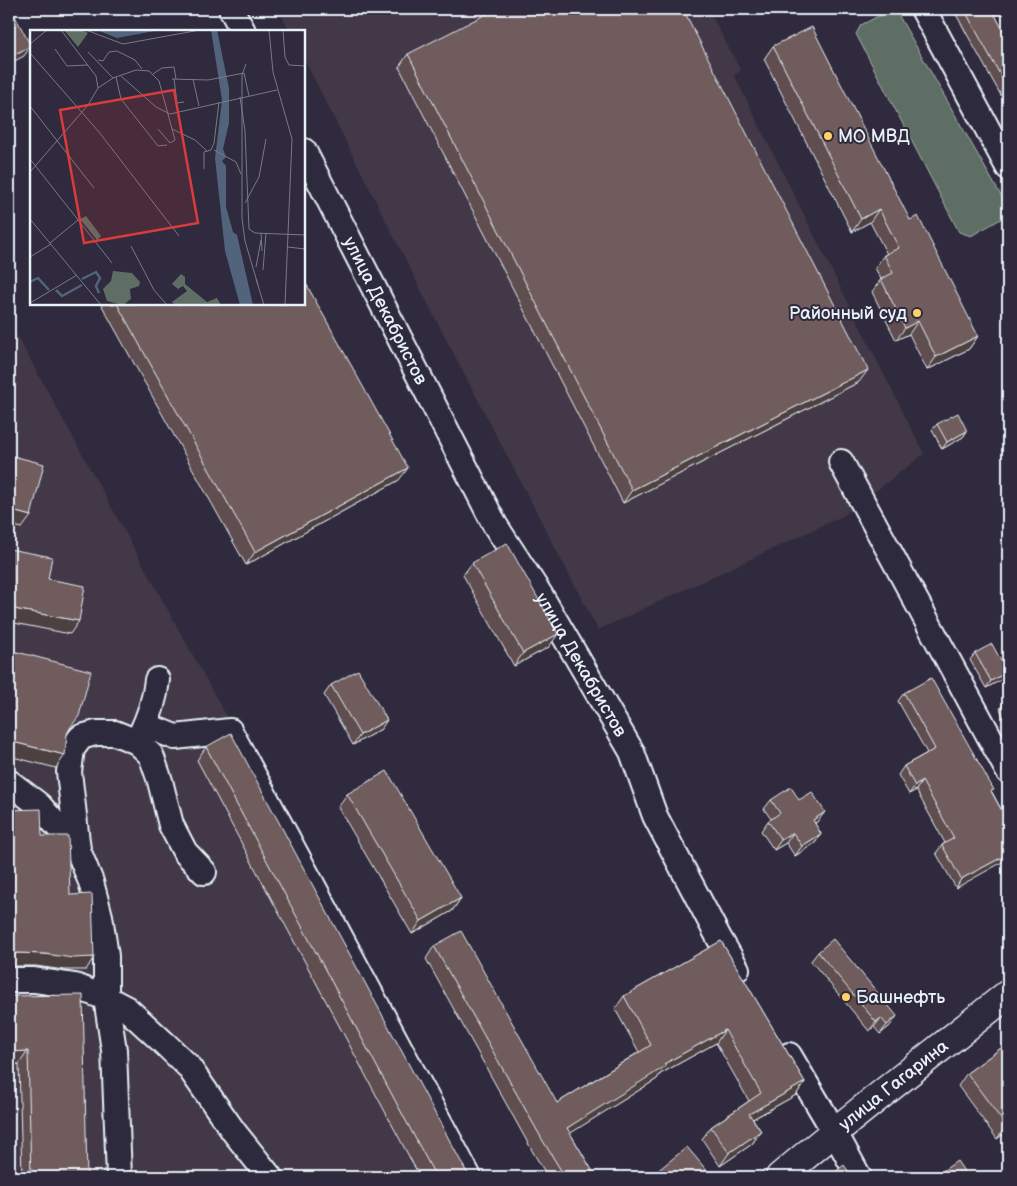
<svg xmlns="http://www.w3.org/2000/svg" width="1017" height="1186" font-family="'Balsamiq Sans',sans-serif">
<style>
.built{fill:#423946}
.green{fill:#5f6e65;stroke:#a4b0ae}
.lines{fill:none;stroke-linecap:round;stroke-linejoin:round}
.minor-casing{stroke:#e8f1f8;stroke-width:28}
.major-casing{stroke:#e8f1f8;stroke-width:31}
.minor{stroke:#2f2a3d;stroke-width:24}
.major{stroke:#2f2a3d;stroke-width:28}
.wall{fill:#5f4e4f;stroke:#e8f1f8}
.shaded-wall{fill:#4e4040;stroke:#e8f1f8}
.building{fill:#6f5b5c;stroke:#e8f1f8}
.poi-dot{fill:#ffd166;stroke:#2f2a3d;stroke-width:2}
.labels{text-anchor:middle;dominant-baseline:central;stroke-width:4;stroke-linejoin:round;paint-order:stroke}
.poi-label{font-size:18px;fill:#e8f1f8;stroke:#2f2a3d;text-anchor:start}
.street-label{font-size:18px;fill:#e8f1f8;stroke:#2f2a3d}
.inset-river{fill:none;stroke:#51647c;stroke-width:2.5}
.inset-road{fill:none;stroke:#797a88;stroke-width:1}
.view{fill:#d83c3d;fill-opacity:0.15;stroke:#d83c3d;stroke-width:2.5}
.inset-edge{fill:none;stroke:#e8f1f8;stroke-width:2.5}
</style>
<rect width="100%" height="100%" fill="#2f2a3d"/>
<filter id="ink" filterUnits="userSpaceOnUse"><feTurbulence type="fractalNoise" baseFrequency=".02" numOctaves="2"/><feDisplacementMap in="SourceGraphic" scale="10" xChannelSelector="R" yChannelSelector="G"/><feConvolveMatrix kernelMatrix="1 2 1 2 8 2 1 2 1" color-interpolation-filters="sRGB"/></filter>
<g filter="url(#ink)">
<g class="built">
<polygon points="278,9 708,9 741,71 734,75 924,454 843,516 598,630 434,316 304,59 304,31 290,31"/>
<polygon points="9,321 480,1177 9,1177"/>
</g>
<polygon class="green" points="892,9 895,9 1008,208 1008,215 971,236 959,232 856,34 861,25"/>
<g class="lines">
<g class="minor-casing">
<g id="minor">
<polyline points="231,9 243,31"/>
<polyline points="923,9 1008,167"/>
<path id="s1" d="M304,151L495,525L541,596L632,752L655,816L719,938L737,969"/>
<polyline points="841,462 1008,771"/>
<polyline points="145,725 175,737 230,731 469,1177"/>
<path d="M139,738C148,720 155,701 157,680"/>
<polyline points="9,782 39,805 78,850 91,882 100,916 106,956 106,998 114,1050 119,1177"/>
<polyline points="78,850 69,772 72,749 81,737 96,733 115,733 137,742 151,755 160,781 171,825 185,852 204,872"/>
<polyline points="9,980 34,980 75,986 106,998 127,1009 163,1042 188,1066 234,1132 270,1177"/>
<polyline points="789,1055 834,1131 859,1177"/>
</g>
</g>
<g class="major-casing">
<g id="major">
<path id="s2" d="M780,1177C854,1114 932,1055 1008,994"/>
</g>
</g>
<use href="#minor" class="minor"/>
<use href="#major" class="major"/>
</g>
<g class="wall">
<polygon points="953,9 1003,9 1000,13 995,15 1008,40 1008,108"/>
<polygon points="773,46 910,220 978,336 969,349 927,370 909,334 896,340 872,292 881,279 875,268 884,255 887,254 870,222 852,232 764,59"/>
<polygon points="408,54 859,382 623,503 399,67"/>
<polygon points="101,304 304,304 399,480 246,565"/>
<polygon points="937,424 967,431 963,437 942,449 932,430"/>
<polygon points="472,563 549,647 514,666 463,575"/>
<polygon points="975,653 1007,672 1003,679 986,688 970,660"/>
<polygon points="331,685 381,729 353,745 324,695"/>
<polygon points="904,693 992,792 1008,822 956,888 936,853 942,845 945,843 916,790 909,794 898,775 904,766 927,753 898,701"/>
<polygon points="1008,700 1008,725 1000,709 1004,702"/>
<polygon points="206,747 466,1171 470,1176 474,1177 420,1177 197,760"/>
<polygon points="347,794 461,898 452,911 412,934 338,807"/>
<polygon points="771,800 799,800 818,821 815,824 821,834 815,843 795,856 786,843 774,850 761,831 768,821 771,819 764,809"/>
<polygon points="721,941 805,1082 796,1095 753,1119 761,1131 752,1144 720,1166 702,1139 711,1127 749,1101 716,1043 660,1074 657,1079 570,1133 596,1177 548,1177 534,1154 426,959 434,946 557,1103 639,1052 615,1009 624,996"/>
<polygon points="818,952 890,1026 880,1034 874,1027 869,1031 811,961"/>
<polygon points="9,996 87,1177 22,1177 19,1064 9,1064"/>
<polygon points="1008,1043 1008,1130 997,1139 958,1086 967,1073"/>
</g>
<g class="shaded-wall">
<polygon points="998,9 1003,9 1000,13 987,20 993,11"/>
<polygon points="31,46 24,56 9,64 9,57"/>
<polygon points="879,209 870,222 852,232 861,219"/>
<polygon points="918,321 909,334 896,340 905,328"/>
<polygon points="978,336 969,349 927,370 936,357"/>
<polygon points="868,370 859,382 623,503 632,490"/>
<polygon points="967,431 963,437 942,449 947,442"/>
<polygon points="408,468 399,480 246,565 255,552"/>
<polygon points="9,510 31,516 22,528 9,525"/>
<polygon points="9,608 79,621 70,634 9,622"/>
<polygon points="558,634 549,647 514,666 523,653"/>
<polygon points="1007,672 1003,679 986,688 991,681"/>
<polygon points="387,720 381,729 353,745 360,735"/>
<polygon points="9,741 65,755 56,768 9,756"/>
<polygon points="922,781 916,790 909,794 915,786"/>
<polygon points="825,812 818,821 806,830 813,820"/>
<polygon points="793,833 786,843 774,850 781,840"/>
<polygon points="821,834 815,843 795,856 802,846"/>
<polygon points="1008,854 1008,859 956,888 961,879"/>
<polygon points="461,898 452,911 412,934 421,921"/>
<polygon points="18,953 45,954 94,957 86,970 64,970 36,966 9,966 9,958 12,955"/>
<polygon points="897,1016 890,1026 880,1034 887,1025"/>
<polygon points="881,1018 874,1027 869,1031 876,1022"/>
<polygon points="725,1030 716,1043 660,1074 657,1079 558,1141 567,1128 664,1064"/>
<polygon points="28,1051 19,1064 9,1064 9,1052"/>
<polygon points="805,1082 796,1095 740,1126 749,1114"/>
<polygon points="1008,1124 1008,1130 997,1139 1006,1126"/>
<polygon points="761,1131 752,1144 720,1166 729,1153"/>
</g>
<g class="building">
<polygon points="9,9 11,9 31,46 9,57"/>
<polygon points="496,9 683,9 868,370 632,490 408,54"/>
<polygon points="964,9 998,9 993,11 1008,40 1008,89"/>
<polygon points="812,27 910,220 918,216 978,336 936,357 918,321 905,328 881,279 893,273 884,255 899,248 879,209 861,219 773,46"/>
<polygon points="304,280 408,468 255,552 117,304 304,304"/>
<polygon points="958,413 967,431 947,442 937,424"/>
<polygon points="9,455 44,464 31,516 9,510"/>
<polygon points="507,543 558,634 523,653 472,563"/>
<polygon points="9,549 52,557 48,579 85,586 79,621 9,608"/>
<polygon points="992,644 1007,672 991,681 975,653"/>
<polygon points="9,650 91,671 79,716 70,728 67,734 65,755 9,741"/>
<polygon points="358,670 387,720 360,735 331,685"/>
<polygon points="931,678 994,790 991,791 1008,822 1008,854 961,879 942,845 954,838 922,781 915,786 904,766 935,749 904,693"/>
<polygon points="1008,700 1008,710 1004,702"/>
<polygon points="231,733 466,1171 470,1176 474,1177 436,1177 206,747"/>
<polygon points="387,771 461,898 421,921 347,794"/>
<polygon points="791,787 799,800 812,792 825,812 813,820 821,834 802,846 793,833 781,840 768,821 780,813 771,800"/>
<polygon points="41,809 42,836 68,836 70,895 92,894 94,957 73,958 45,954 18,953 12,955 9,958 9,810"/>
<polygon points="461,931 557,1103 651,1045 624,996 721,941 805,1082 749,1114 761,1131 729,1153 711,1127 761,1093 725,1030 664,1064 666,1066 567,1128 596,1177 565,1177 543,1141 434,946"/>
<polygon points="833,939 897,1016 887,1025 881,1018 876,1022 818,952"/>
<polygon points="83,995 87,1177 31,1177 28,1051 9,1052 9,996"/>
<polygon points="1008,1043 1008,1124 1006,1126 967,1073"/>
<polygon points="687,1147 709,1173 704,1177 650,1177"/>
<polygon points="957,1161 968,1177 934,1177"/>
<polygon points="844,1165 852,1177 829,1177"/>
</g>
</g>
<g class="poi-dot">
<circle cx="828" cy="136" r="5"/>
<circle cx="917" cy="313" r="5"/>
<circle cx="846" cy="997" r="5"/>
</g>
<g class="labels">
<g class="poi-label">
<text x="838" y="136">МО МВД</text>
<text x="907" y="313" text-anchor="end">Районный суд</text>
<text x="856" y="997">Башнефть</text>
</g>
<g class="street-label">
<text stroke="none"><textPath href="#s1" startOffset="179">улица Декабристов</textPath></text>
<text stroke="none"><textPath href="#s1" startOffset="584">улица Декабристов</textPath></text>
<text stroke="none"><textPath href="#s2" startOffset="146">улица Гагарина</textPath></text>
</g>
</g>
<g transform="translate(30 30)">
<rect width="275" height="275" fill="#2f2a3d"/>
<path d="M34,0H51L58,3L48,17ZM56,186L71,206L67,210L50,189ZM83,241L102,243L110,252L109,256L100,259L101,269L93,275L77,271L73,259L81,251ZM151,244L155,247V254L177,272L187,268L191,275H145L142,272L157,261L153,256L148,259L142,254Z" fill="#5f6e65"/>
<path d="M67,0H130L87,8ZM181,0H187L199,58V93L193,119L196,127L192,131L196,136V177L203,202L207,205L223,275H210L195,221L185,128L192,70Z" fill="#51647c"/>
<path class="inset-river" d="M52,249L66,242L70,248L66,256L69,263M0,252L8,248L19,260M26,260L32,266L52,255"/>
<path class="inset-road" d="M56,0L93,14L170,0M239,0L243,42L262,109L255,275M253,0L255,27L259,35L275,36M0,14L17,0M25,19L37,36L58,35M58,22L83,48M0,23L69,102L149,206M68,30L73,31L79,22L87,21L105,30L112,39M216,34L212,45V188L215,211L228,255M123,44L132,38L144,37L146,49M91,46L126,77L140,84L247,60M86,47L91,69L128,116L137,115M142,49L178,50L214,43L219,66M144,49L147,73L154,72M163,49L169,76M68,58L83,48L106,40L119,41L129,51L142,99L165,110L177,121M210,67L215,101L219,199L225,203L275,205M0,76L64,158M128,99L140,113L145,110L142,99M184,120L206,132L211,144M0,129L82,233M174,139V122L181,120L184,113L189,72M0,142L58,75L68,58L66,46L31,0M215,173L229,147L236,109M0,189L71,275M231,203L232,221M20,213L48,190M101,216L124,260L137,275M258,217L275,219M0,227L21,214M226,237L231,210M233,240L236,203M226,249L234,275M0,273L47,245"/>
<path class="view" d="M144,60L168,193L54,213L30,80Z"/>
<rect width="275" height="275" class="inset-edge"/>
</g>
<rect width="1017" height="1186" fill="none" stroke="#2f2a3d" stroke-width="30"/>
<rect x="15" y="15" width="987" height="1156" fill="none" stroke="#e8f1f8" stroke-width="2" filter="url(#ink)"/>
</svg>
